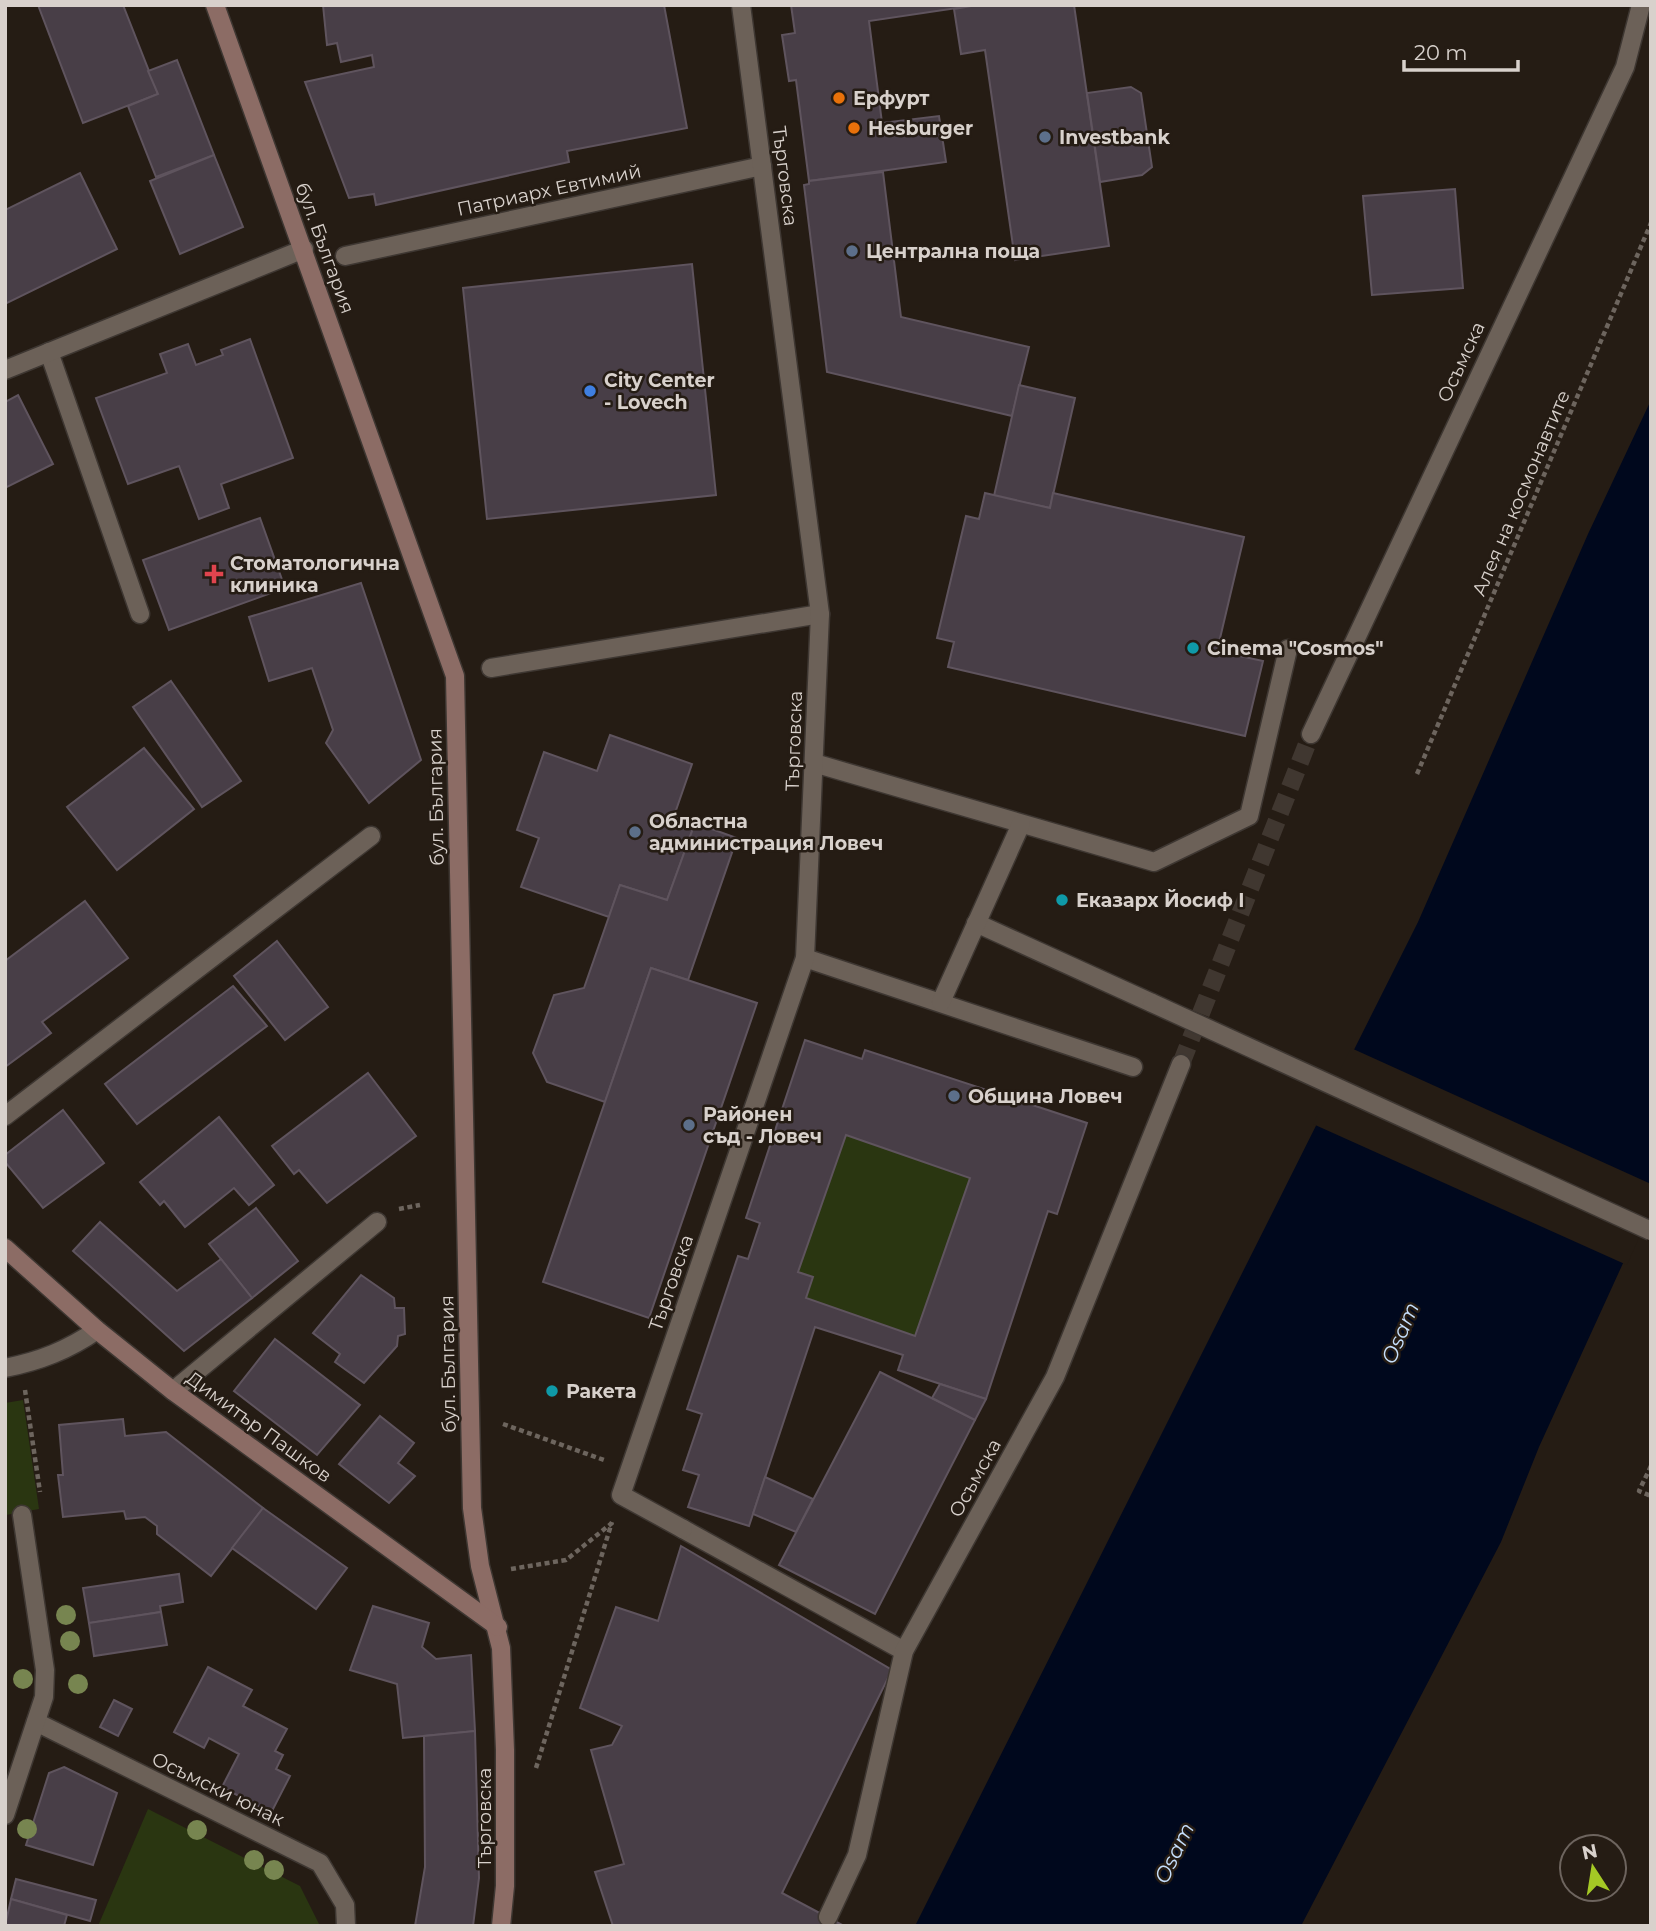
<svg xmlns="http://www.w3.org/2000/svg" width="1656" height="1931" font-family="Montserrat,sans-serif">
<style>
.green{fill:#2a3611}
.water{fill:#00081d}
.pier{fill:#251c14}
.building{fill:#483e47;stroke:#5f545e;stroke-width:2;fill-rule:evenodd}
.lines{fill:none;stroke-linecap:round;stroke-linejoin:round}
.street-tunnel{stroke:#403730;stroke-width:18;stroke-dasharray:18 9;stroke-linecap:butt}
.lane-casing{stroke:#3e3732;stroke-width:21}
.street-casing{stroke:#3e3732;stroke-width:21}
.secondary-casing{stroke:#3e3732;stroke-width:21}
.path{stroke:#6d655e;stroke-width:4.5;stroke-dasharray:5 3.5;stroke-linecap:butt}
.lane{stroke:#6c6158;stroke-width:18}
.street{stroke:#6c6158;stroke-width:18}
.secondary{stroke:#8c6c65;stroke-width:18}
.street-bridge-casing{stroke:#3e3732;stroke-width:21;stroke-linecap:butt}
.street-bridge{stroke:#6c6158;stroke-width:18}
.tree{fill:#778550}
.food-dot{fill:#e8710a;stroke:#251c14;stroke-width:2.5}
.service-dot{fill:#5c6f8a;stroke:#251c14;stroke-width:2.5}
.shop-dot{fill:#3f7fe0;stroke:#251c14;stroke-width:2.5}
.health-dot{fill:#e0444e;stroke:#251c14;stroke-width:2.5}
.culture-dot{fill:#0f9aa8;stroke:#251c14;stroke-width:2.5}
.labels{text-anchor:middle;dominant-baseline:central;stroke-width:5;stroke-linejoin:round;paint-order:stroke}
.poi-label{font-size:19px;font-weight:bold;fill:#d8d1cc;stroke:#251c14;text-anchor:start}
.street-label{font-size:19px;fill:#d8d1cc;stroke:#251c14}
.water-label{font-size:21px;font-style:italic;fill:#c5defb;stroke:#251c14}
</style>
<rect width="100%" height="100%" fill="#251c14"/>
<g class="green">
<polygon points="846,1135 970,1178 915,1336 806,1298 813,1277 798,1272"/>
<polygon points="23,1400 39,1509 6,1515 5,1403"/>
<polygon points="148,1809 300,1886 320,1926 98,1926"/>
</g>
<polygon class="water" points="1651,400 1651,1202 1539,1447 1501,1542 1301,1926 915,1926 1418,922 1588,534"/>
<polygon class="pier" points="1351,1048 1651,1184 1651,1210 1627,1265 1313,1124"/>
<g class="building">
<polygon points="38,5 123,5 158,94 83,123"/>
<polygon points="323,5 664,5 687,128 567,151 569,162 376,205 374,194 349,198 305,82 374,67 372,55 341,62 337,43 327,45"/>
<polygon points="791,5 977,5 869,21 882,123 939,116 946,162 809,181 796,80 789,81 782,35 795,33"/>
<polygon points="1074,5 1109,246 1015,260 985,50 961,54 954,9 977,5"/>
<polygon points="177,60 214,155 156,177 128,106 158,94 148,71"/>
<polygon points="1131,87 1141,93 1152,167 1142,175 1100,182 1087,93"/>
<polygon points="214,155 243,227 180,254 150,181"/>
<polygon points="883,172 901,317 1029,347 1012,416 827,372 804,185 809,184 809,181"/>
<polygon points="80,173 117,249 5,304 5,210"/>
<polygon points="1455,189 1463,288 1372,295 1363,196"/>
<polygon points="692,264 716,495 487,519 463,288"/>
<polygon points="250,339 293,458 221,484 229,508 199,519 179,466 128,484 96,398 167,373 160,354 188,344 196,365 223,355 221,350"/>
<polygon points="1019,385 1075,398 1050,508 994,496"/>
<polygon points="18,395 53,464 5,488 5,402"/>
<polygon points="985,493 1050,508 1053,493 1244,537 1217,651 1263,661 1245,736 948,667 954,642 937,638 966,516 979,519"/>
<polygon points="260,518 285,588 169,630 143,560"/>
<polygon points="361,583 421,760 369,803 326,743 333,730 312,668 269,681 249,617"/>
<polygon points="171,681 241,781 202,807 133,707"/>
<polygon points="610,735 692,764 674,816 695,823 667,900 620,885 609,917 521,887 539,838 517,830 544,752 597,771"/>
<polygon points="144,748 194,809 117,870 67,807"/>
<polygon points="695,823 737,838 688,980 651,968 605,1102 547,1082 533,1053 554,995 584,988 620,885 667,900"/>
<polygon points="85,901 128,958 42,1022 51,1033 5,1067 5,961"/>
<polygon points="277,941 328,1007 285,1040 234,976"/>
<polygon points="651,968 757,1003 649,1318 543,1282"/>
<polygon points="233,986 267,1026 137,1124 105,1084"/>
<path d="M805,1040L862,1059L865,1050L1087,1123L1057,1214L1048,1211L986,1399L898,1370L903,1355L815,1327L749,1526L688,1507L699,1475L683,1470L702,1414L687,1409L738,1256L748,1259L760,1223L746,1218ZM846,1135L970,1178L915,1336L806,1298L813,1277L798,1272Z"/>
<polygon points="368,1073 416,1136 327,1203 299,1170 294,1174 272,1146"/>
<polygon points="63,1110 104,1163 43,1208 5,1162 5,1155"/>
<polygon points="219,1117 274,1185 249,1205 234,1188 185,1227 164,1201 160,1205 140,1182"/>
<polygon points="256,1208 298,1261 252,1298 209,1244"/>
<polygon points="100,1222 177,1291 221,1259 252,1298 184,1351 73,1251"/>
<polygon points="361,1275 394,1298 395,1308 404,1308 405,1334 398,1336 397,1346 364,1383 335,1362 340,1354 313,1333"/>
<polygon points="275,1339 360,1405 317,1455 234,1391"/>
<polygon points="880,1372 975,1420 875,1614 779,1565"/>
<polygon points="940,1384 986,1399 975,1420 932,1398"/>
<polygon points="380,1416 414,1443 398,1463 415,1476 389,1503 339,1464"/>
<polygon points="123,1419 125,1436 166,1432 263,1508 211,1576 157,1534 157,1526 145,1517 126,1519 124,1511 63,1517 58,1475 63,1475 59,1425"/>
<polygon points="765,1477 813,1499 796,1532 753,1514"/>
<polygon points="263,1508 347,1568 316,1609 232,1548"/>
<polygon points="681,1546 892,1670 782,1893 844,1926 613,1926 595,1872 624,1864 591,1750 612,1745 622,1726 580,1708 616,1607 658,1621"/>
<polygon points="179,1574 183,1602 160,1606 161,1612 89,1623 83,1588"/>
<polygon points="373,1606 429,1623 422,1647 436,1659 471,1655 475,1731 403,1738 397,1684 350,1670"/>
<polygon points="161,1612 167,1645 94,1656 89,1623"/>
<polygon points="208,1667 252,1690 243,1706 287,1729 275,1751 283,1755 276,1769 290,1776 271,1813 222,1787 239,1754 209,1738 204,1748 174,1732"/>
<polygon points="114,1700 132,1709 118,1736 100,1727"/>
<polygon points="475,1731 479,1878 473,1926 415,1926 425,1867 424,1736"/>
<polygon points="64,1767 117,1793 93,1865 26,1845 49,1773"/>
<polygon points="16,1879 96,1900 90,1921 11,1899"/>
<polygon points="11,1899 67,1915 64,1926 5,1926"/>
</g>
<g class="lines">
<polyline class="street-tunnel" points="1181,1064 1311,734"/>
<g class="lane-casing">
<g id="lane">
<polyline points="49,352 140,614"/>
<polyline points="683,1529 904,1651"/>
</g>
</g>
<g class="street-casing">
<g id="street">
<polyline points="345,256 762,166"/>
<polyline points="5,370 304,249"/>
<polyline points="491,668 820,614"/>
<polyline points="1311,734 1625,67 1641,5"/>
<polyline points="814,763 1154,862 1249,816 1288,649"/>
<polyline points="976,923 1152,1003"/>
<polyline points="805,958 1133,1067"/>
<polyline points="941,1002 1021,824"/>
<polyline points="5,1116 371,836"/>
<path d="M5,1368C40,1361 68,1350 97,1330"/>
<polyline points="173,1391 377,1222"/>
<polyline points="683,1529 621,1495 805,958 820,614 741,5"/>
<polyline points="36,1722 320,1863 345,1905 346,1926"/>
<polyline points="5,1815 44,1697 45,1670 22,1515"/>
<polyline points="828,1917 857,1855 904,1651 1055,1377 1181,1064"/>
</g>
</g>
<g class="secondary-casing">
<g id="secondary">
<polyline points="215,5 455,676 472,1508 480,1566 501,1648 505,1750 505,1886 501,1926"/>
<polyline points="5,1248 97,1330 173,1391 498,1627"/>
</g>
</g>
<g class="path">
<polyline points="1417,774 1651,223"/>
<polyline points="399,1209 420,1205"/>
<polyline points="25,1390 40,1492"/>
<polyline points="503,1424 604,1460"/>
<polyline points="1651,1466 1639,1491 1651,1496"/>
<polyline points="511,1569 566,1560 612,1523"/>
<polyline points="536,1768 612,1522"/>
</g>
<use href="#lane" class="lane"/>
<use href="#street" class="street"/>
<use href="#secondary" class="secondary"/>
<g class="street-bridge-casing">
<polyline id="street-bridge" points="1152,1003 1651,1231"/>
</g>
<use href="#street-bridge" class="street-bridge"/>
</g>
<g class="tree">
<circle cx="66" cy="1615" r="10"/>
<circle cx="70" cy="1641" r="10"/>
<circle cx="23" cy="1679" r="10"/>
<circle cx="78" cy="1684" r="10"/>
<circle cx="27" cy="1829" r="10"/>
<circle cx="197" cy="1830" r="10"/>
<circle cx="254" cy="1860" r="10"/>
<circle cx="274" cy="1870" r="10"/>
</g>
<g class="food-dot">
<circle cx="839" cy="98" r="7"/>
<circle cx="854" cy="128" r="7"/>
</g>
<g class="service-dot">
<circle cx="1045" cy="137" r="7"/>
<circle cx="852" cy="251" r="7"/>
<circle cx="635" cy="832" r="7"/>
<circle cx="954" cy="1096" r="7"/>
<circle cx="689" cy="1125" r="7"/>
</g>
<circle class="shop-dot" cx="590" cy="391" r="7"/>
<path class="health-dot" d="M210.5 563.5h7v7h7v7h-7v7h-7v-7h-7v-7h7z"/>
<g class="culture-dot">
<circle cx="1193" cy="648" r="7"/>
<circle cx="1062" cy="900" r="7"/>
<circle cx="552" cy="1391" r="7"/>
</g>
<g class="labels">
<g class="poi-label">
<text x="853" y="98">Ерфурт</text>
<text x="868" y="128">Hesburger</text>
<text x="1059" y="137">Investbank</text>
<text x="866" y="251">Централна поща</text>
<text x="604" y="380">City Center<tspan x="604" dy="22">- Lovech</tspan></text>
<text x="230" y="563">Стоматологична<tspan x="230" dy="22">клиника</tspan></text>
<text x="1207" y="648">Cinema "Cosmos"</text>
<text x="649" y="821">Областна<tspan x="649" dy="22">администрация Ловеч</tspan></text>
<text x="1076" y="900">Еказарх Йосиф I</text>
<text x="968" y="1096">Община Ловеч</text>
<text x="703" y="1114">Районен<tspan x="703" dy="22">съд - Ловеч</tspan></text>
<text x="566" y="1391">Ракета</text>
</g>
<g class="street-label">
<text transform="translate(785 176) rotate(83)">Търговска</text>
<text transform="translate(549 190) rotate(-12)">Патриарх Евтимий</text>
<text transform="translate(325 248) rotate(70)">бул. България</text>
<text transform="translate(1461 362) rotate(-65)">Осъмска</text>
<text transform="translate(1521 493) rotate(-67)">Алея на космонавтите</text>
<text transform="translate(794 741) rotate(-88)">Търговска</text>
<text transform="translate(436 797) rotate(-91)">бул. България</text>
<text transform="translate(671 1283) rotate(-71)">Търговска</text>
<text transform="translate(448 1364) rotate(-91)">бул. България</text>
<text transform="translate(259 1427) rotate(36)">Димитър Пашков</text>
<text transform="translate(975 1478) rotate(-61)">Осъмска</text>
<text transform="translate(218 1789) rotate(26)">Осъмски юнак</text>
<text transform="translate(484 1818) rotate(-90)">Търговска</text>
</g>
<g class="water-label">
<text transform="translate(1400 1333) rotate(-67)">Osam</text>
<text transform="translate(1174 1853) rotate(-64)">Osam</text>
</g>
</g>
<rect width="1656" height="1931" fill="none" stroke="#d8d1cc" stroke-width="14"/>
<g transform="translate(1593 1868) rotate(348)"><circle r="33" fill="#251c14" stroke="#6d645e" stroke-width="2"/>
<path d="M0-5L12 26L0 18L-12 26Z" fill="#a4c825"/>
<text y="-10" font-size="19" font-weight="bold" text-anchor="middle" fill="#d8d1cc">N</text>
</g>
<path d="M1404 60v10h114v-10" fill="none" stroke="#d8d1cc" stroke-width="3.5"/>
<text x="1414" y="60" font-size="21" fill="#d8d1cc" stroke="#251c14" stroke-width="5" paint-order="stroke">20 m</text>
</svg>
